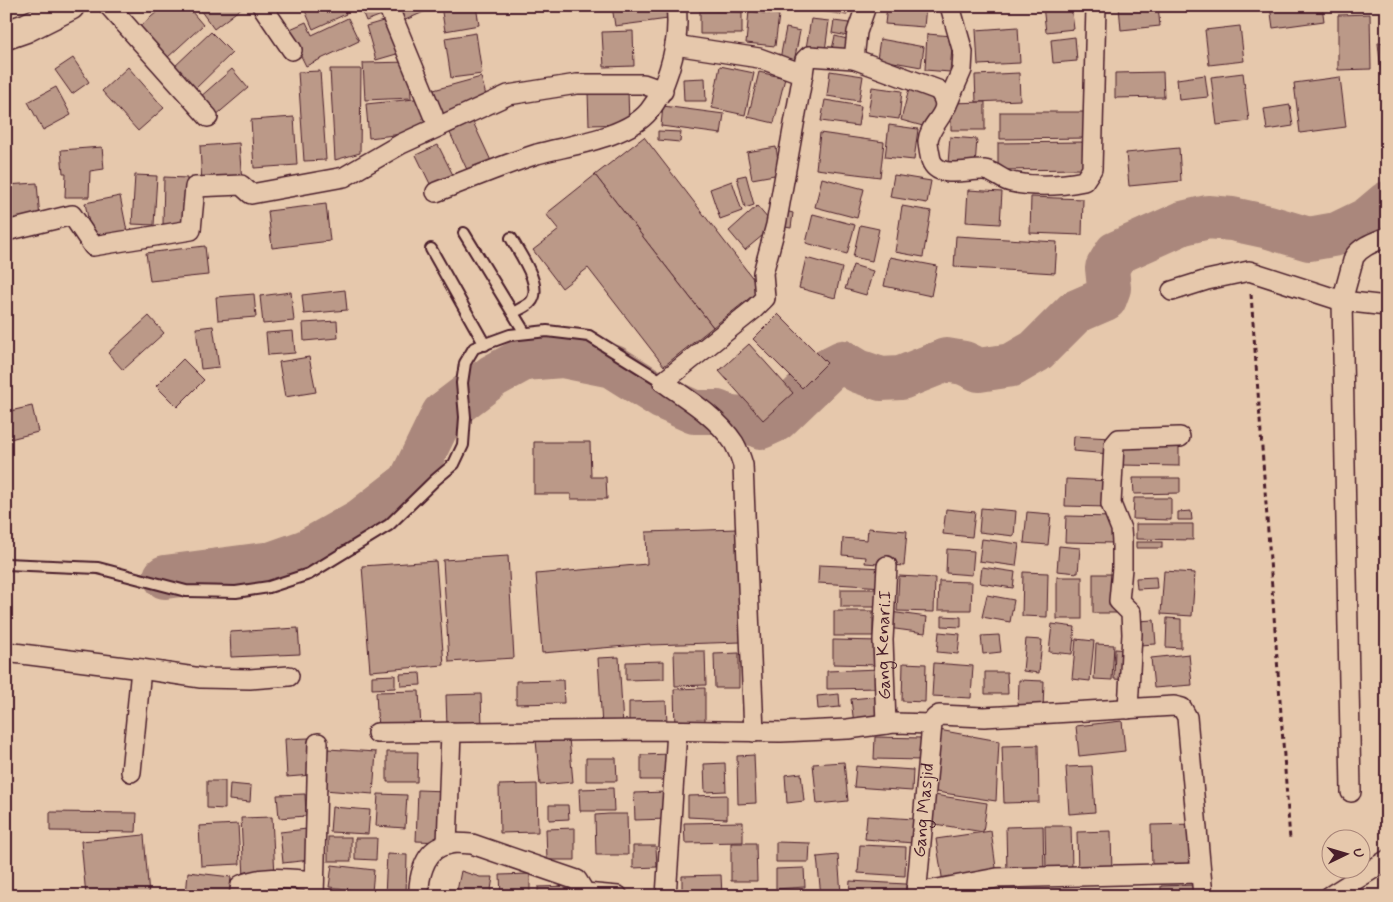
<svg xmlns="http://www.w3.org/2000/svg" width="1393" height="902" font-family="Mynerve,sans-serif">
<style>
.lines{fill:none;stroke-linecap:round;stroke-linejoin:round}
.river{stroke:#aa877b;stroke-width:44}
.building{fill:#b98;stroke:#4a1f2b}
.lane-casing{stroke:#4a1f2b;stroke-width:14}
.street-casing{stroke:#4a1f2b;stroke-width:22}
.secondary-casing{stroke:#4a1f2b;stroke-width:31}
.path{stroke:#4a1f2b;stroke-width:3;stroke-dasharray:5 4;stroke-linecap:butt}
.lane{stroke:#e6c8ac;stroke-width:10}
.street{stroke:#e6c8ac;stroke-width:19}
.secondary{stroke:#e6c8ac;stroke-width:28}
.labels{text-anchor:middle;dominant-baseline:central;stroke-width:5;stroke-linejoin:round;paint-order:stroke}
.street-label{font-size:18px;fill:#4a1f2b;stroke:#e6c8ac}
</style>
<rect width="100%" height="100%" fill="#e6c8ac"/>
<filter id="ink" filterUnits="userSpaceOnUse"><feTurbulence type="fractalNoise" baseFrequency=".02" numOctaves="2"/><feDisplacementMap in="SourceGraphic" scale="10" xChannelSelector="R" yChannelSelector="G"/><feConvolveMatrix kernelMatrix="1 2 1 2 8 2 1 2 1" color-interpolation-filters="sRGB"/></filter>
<g filter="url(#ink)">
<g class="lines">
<polyline class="river" points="165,577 273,563 307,551 360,521 410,482 443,414 493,376 524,359 562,356 612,366 663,398 694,412 717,412 730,417 743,418 761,427 776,420 829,369 843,362 858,371 881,379 901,378 946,360 964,363 979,370 1012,365 1036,351 1075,312 1105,299 1109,288 1107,268 1116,253 1183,223 1208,217 1232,219 1269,227 1309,239 1337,234 1368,219 1387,203"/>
</g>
<g class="building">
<polygon points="164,6 187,6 203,25 167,58 138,28"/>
<polygon points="199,6 244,6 214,29 198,7"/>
<polygon points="303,6 343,6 346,14 313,29"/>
<polygon points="360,6 385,6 387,13 366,21"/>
<polygon points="396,6 424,6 426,11 403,21"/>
<polygon points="441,6 476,6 479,25 445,31"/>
<polygon points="612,6 666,6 668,19 615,26"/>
<polygon points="821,6 848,6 847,15 820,11"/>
<polygon points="887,6 926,6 924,27 885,24"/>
<polygon points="1043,6 1071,6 1074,29 1046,32"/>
<polygon points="1119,6 1158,6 1160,26 1121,30"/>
<polygon points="1270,6 1322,6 1324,21 1273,28"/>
<polygon points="700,11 742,12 742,34 700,34"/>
<polygon points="749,11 779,15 775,46 746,43"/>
<polygon points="1370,14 1371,69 1338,70 1338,15"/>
<polygon points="348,18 359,41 306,66 288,30 306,22 312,35"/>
<polygon points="390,19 400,53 376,60 366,26"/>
<polygon points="811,19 829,21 825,51 806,48"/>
<polygon points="834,21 849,23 848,36 832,33"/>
<polygon points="1240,26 1244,61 1209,65 1205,30"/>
<polygon points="1018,27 1020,63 978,65 976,30"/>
<polygon points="786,28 800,31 794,62 780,59"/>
<polygon points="633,31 634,66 604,67 602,32"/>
<polygon points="211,32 232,53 194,90 173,68"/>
<polygon points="476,33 482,74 451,78 445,38"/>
<polygon points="927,34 953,36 950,72 925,70"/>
<polygon points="835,36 847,39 845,51 832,49"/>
<polygon points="1075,37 1077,61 1053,63 1051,40"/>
<polygon points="880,39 924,47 921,67 877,59"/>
<polygon points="1387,42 1387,70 1381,71 1378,43"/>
<polygon points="73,58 89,82 72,94 55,70"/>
<polygon points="410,62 411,98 365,100 363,63"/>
<polygon points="720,66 754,73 745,115 712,108"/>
<polygon points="128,67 164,108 138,131 102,91"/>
<polygon points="232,69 248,88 215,116 199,98"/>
<polygon points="330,69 361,69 360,153 335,160"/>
<polygon points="320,71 326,160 304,161 298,72"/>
<polygon points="830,71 863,76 859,101 827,96"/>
<polygon points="759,72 785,78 774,123 748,117"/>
<polygon points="1163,72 1164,97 1115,98 1115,73"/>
<polygon points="1019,73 1020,100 976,102 975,75"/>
<polygon points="1243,73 1249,121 1217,125 1211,77"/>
<polygon points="1205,75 1208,97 1179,100 1177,79"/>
<polygon points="481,77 488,103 437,116 430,91"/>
<polygon points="1340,77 1346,127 1300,133 1294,83"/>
<polygon points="705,78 706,101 684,101 683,79"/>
<polygon points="56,87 71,115 43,130 28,102"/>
<polygon points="872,87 902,91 899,119 868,115"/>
<polygon points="909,89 938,97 930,128 901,120"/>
<polygon points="628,91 629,124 589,125 588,92"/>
<polygon points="424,98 428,131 369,138 366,104"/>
<polygon points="825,100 861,106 858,126 821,121"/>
<polygon points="985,102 985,130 951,130 951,103"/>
<polygon points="1290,105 1293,126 1267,130 1264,109"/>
<polygon points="663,106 724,114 721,134 661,126"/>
<polygon points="1000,112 1090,112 1090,138 1000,139"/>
<polygon points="294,117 297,165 254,168 251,120"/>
<polygon points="473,122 492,163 469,174 450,133"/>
<polygon points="889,125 918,129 914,160 885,157"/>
<polygon points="658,131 681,132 680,142 658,140"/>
<polygon points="820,133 884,142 880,177 816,169"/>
<polygon points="644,137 761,289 713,327 595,175"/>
<polygon points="950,137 977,139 975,166 948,164"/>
<polygon points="1086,142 1086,169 998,170 998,143"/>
<polygon points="239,143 242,182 202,184 200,146"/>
<polygon points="438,145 454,177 432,188 416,155"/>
<polygon points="102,147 104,169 90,171 89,197 65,197 66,173 63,173 61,150"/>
<polygon points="776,147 780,174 752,179 747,152"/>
<polygon points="1179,148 1181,181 1129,186 1126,153"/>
<polygon points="135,175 157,176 154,225 132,224"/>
<polygon points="595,175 713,327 664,366 588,268 562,288 533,250 559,230 546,214"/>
<polygon points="746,175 754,205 745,208 737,177"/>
<polygon points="894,175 931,181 927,203 890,197"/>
<polygon points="164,177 187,178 186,224 163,224"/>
<polygon points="822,178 864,189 857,218 815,207"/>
<polygon points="732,181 742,211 720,219 710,189"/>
<polygon points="37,183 40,219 6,222 6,185"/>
<polygon points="968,190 1002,192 1000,224 966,222"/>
<polygon points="120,196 128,236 93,243 85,203"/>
<polygon points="1031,197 1083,199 1082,235 1030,233"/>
<polygon points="326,204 330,241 272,248 268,211"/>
<polygon points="757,206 774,226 745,250 729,231"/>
<polygon points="902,206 931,211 923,257 895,252"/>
<polygon points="782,210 793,213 791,228 779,226"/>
<polygon points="813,214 855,225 847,254 806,243"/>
<polygon points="860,225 879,229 872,261 853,257"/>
<polygon points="956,236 1057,242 1055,273 954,267"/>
<polygon points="205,246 208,275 150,281 146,253"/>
<rect x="1384" y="249" width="3" height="39"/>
<polygon points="890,257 937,266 931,296 884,286"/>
<polygon points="806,258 842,268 835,298 799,288"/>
<polygon points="853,265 873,271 866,295 845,289"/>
<polygon points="345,290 347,310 304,314 302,295"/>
<polygon points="291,292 294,321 263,324 260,296"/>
<polygon points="254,294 256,317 218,320 216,297"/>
<polygon points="778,314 827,363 802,388 753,339"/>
<polygon points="149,316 164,333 123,370 108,353"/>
<polygon points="337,321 338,338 304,341 303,323"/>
<polygon points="213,326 219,367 201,369 196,328"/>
<polygon points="293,331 295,353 268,355 266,333"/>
<polygon points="749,344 793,393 763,420 719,371"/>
<polygon points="309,357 316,392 285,397 279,362"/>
<polygon points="183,359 204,380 177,407 156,386"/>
<polygon points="32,406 38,432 6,440 6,412"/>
<polygon points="1074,436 1111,438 1110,454 1073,451"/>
<polygon points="534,442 590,442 591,477 606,477 607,499 571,499 571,494 534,494"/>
<polygon points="1122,445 1179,445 1179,466 1121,465"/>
<polygon points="1133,478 1180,478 1180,493 1134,494"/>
<polygon points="1066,479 1110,481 1108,507 1065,506"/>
<polygon points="1134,498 1171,498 1171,520 1133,519"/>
<polygon points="981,508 1016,511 1014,536 979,532"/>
<polygon points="946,509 975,512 972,537 943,534"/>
<polygon points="1191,511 1192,520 1178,520 1178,512"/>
<polygon points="1027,512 1051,514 1048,545 1024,543"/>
<polygon points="1066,516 1115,517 1114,543 1065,542"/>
<polygon points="1136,524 1193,524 1193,540 1136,539"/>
<polygon points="868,528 907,531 904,566 865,563 866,557 842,555 843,538 867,540"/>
<polygon points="737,529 741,642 650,645 650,644 542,653 536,574 647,564 646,532"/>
<polygon points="982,539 1019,544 1016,566 979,561"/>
<rect x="1136" y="542" width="26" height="6"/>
<polygon points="1059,546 1080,548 1078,573 1057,571"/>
<polygon points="947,549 974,551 972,575 946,573"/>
<polygon points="508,556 514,658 449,662 443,560"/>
<polygon points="436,561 444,665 370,671 362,566"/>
<polygon points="819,565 885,568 884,587 818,583"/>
<polygon points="982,567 1015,572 1013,588 980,583"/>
<polygon points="1164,571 1195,573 1192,616 1161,614"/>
<polygon points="1023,572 1048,573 1047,617 1022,616"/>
<rect x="1093" y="574" width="23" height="39"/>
<polygon points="899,576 935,578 934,612 897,611"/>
<rect x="1057" y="577" width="25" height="42"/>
<polygon points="1156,577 1157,588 1137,589 1136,578"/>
<polygon points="939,581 972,582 971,610 938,610"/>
<rect x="841" y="589" width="37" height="18"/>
<polygon points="987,595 1014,600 1010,622 982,617"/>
<rect x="834" y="611" width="39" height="25"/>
<polygon points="890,612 927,617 925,633 888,628"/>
<polygon points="942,616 961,617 961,627 942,626"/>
<polygon points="1167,618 1181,619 1181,648 1166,647"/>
<polygon points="1154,620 1156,644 1139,645 1137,621"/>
<polygon points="1052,624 1075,627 1072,654 1049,652"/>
<polygon points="298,628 300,654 231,657 230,632"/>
<polygon points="939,632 960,634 958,654 937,652"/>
<polygon points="999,635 1001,652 983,654 981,636"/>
<polygon points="1026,639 1042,640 1039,673 1023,671"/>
<polygon points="1076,639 1094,641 1090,681 1072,679"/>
<polygon points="833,640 881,641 880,665 833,664"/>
<polygon points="1096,644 1114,645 1112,680 1094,679"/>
<polygon points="1115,649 1128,650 1127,680 1114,679"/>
<polygon points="674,651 705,651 706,685 675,686"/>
<polygon points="739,653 739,688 715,688 714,654"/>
<polygon points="1189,654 1192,685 1154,688 1151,658"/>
<polygon points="619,657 623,726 602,727 598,658"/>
<polygon points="664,661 664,679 626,680 626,662"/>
<polygon points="903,663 926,664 925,702 902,701"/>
<polygon points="934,663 973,666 971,698 932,696"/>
<polygon points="880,669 880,688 827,689 827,671"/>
<polygon points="985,672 1007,672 1008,694 985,694"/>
<polygon points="420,673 421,685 401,686 400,674"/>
<polygon points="395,675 395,688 372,689 372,676"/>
<polygon points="563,680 564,703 516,704 516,681"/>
<polygon points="1019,680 1044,681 1043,710 1018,709"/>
<polygon points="705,688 705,728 675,728 674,689"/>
<polygon points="419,691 421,729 378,731 376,692"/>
<polygon points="481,694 482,726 447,726 446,695"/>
<polygon points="839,694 840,707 818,709 817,696"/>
<polygon points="882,696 884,721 854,724 851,699"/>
<polygon points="666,701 667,723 629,724 629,702"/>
<polygon points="1122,721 1125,751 1079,756 1076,726"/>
<polygon points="939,730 999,741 996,801 930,791"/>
<polygon points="875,737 922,738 922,760 874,759"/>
<polygon points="310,738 312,775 287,777 285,739"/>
<polygon points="569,738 573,782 540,785 536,740"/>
<polygon points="1038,745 1039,802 1004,803 1002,746"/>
<polygon points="328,749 376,752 373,794 324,790"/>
<polygon points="387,752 418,752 417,782 387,782"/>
<polygon points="671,754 672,780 641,780 641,755"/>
<polygon points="754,755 756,803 738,804 737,756"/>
<polygon points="586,758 616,758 617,781 586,781"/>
<polygon points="844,762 848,801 817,804 813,764"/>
<polygon points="725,763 726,791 705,792 704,764"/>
<polygon points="856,766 913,770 912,791 854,787"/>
<polygon points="1092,766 1095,812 1069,814 1066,767"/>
<polygon points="801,773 804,801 787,803 785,775"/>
<polygon points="207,781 225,781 225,809 207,808"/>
<polygon points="230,784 251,786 250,802 229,800"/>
<polygon points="537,784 538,832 500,833 499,785"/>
<polygon points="613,788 614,811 580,811 579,789"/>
<polygon points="418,790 447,791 445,842 416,841"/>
<polygon points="667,792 668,819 635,820 634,793"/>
<polygon points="305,794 306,816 279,818 277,795"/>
<polygon points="378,794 407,795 405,828 376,826"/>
<polygon points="727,795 727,819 688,817 688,796"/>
<polygon points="934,795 987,803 983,832 929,823"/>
<polygon points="549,805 568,805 569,819 549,820"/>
<polygon points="332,807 370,810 368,834 330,832"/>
<polygon points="50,812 137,813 136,832 50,831"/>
<polygon points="609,814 627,814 628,855 596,855 595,815"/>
<polygon points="867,816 914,819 913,843 865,839"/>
<polygon points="272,817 275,876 244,878 241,818"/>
<polygon points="743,822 743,842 685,843 684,823"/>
<polygon points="238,824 240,864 201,866 199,826"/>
<polygon points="1194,824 1195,865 1152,866 1151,825"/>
<polygon points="1043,826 1044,872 1007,873 1006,827"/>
<polygon points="1045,826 1071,826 1072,869 1046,869"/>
<polygon points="575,828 575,860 547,860 546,829"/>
<polygon points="307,829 310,860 283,863 280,832"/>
<polygon points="991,831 997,875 943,883 936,839"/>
<polygon points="1111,831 1112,874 1078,875 1077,832"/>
<polygon points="144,835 149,896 86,896 81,841"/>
<rect x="328" y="837" width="23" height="24"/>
<polygon points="355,838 377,838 376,860 355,859"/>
<polygon points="776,842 810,843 809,862 776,862"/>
<polygon points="731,843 756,843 757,881 731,881"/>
<polygon points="860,845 906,847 905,876 858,873"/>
<polygon points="633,846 656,846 657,867 633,868"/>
<polygon points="387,854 407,855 406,896 385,896"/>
<polygon points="838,855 841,894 821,896 817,857"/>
<polygon points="332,865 374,870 372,892 329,887"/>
<polygon points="804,868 805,887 776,889 776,869"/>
<polygon points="461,871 480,877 493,877 490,896 456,896"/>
<polygon points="188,872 231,877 229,896 186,896"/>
<polygon points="530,874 530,896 501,896 500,875"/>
<polygon points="721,875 722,896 682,896 682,876"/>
<polygon points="850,881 906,884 905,896 849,896"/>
<polygon points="1193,885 1193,896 1161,896 1161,886"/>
<polygon points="572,886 572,896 538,896 538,887"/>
<polygon points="1154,890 1154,896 1116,896 1116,891"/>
<polygon points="991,891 991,896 949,896 949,893"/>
</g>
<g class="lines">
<g class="lane-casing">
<g id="lane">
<polyline points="464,233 525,333"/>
<path d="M511,238C519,253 545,288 530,303C525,307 518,310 513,313"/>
<polyline points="431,249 485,345"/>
<polyline points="6,564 98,568 186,591 236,592 269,587 309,574 389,525 435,480 454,464 463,445 465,417 462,383 465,363 474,348 510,335 547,331 589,336 663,382"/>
</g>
</g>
<g class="street-casing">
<g id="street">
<polyline points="109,6 208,117"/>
<polyline points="262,6 292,50"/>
<polyline points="388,6 433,115"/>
<path d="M866,6L857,32L854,59L938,90C957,112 930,120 928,141C928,146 930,155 931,160C938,180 968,169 984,170C994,171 1001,180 1011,182C1035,187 1060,186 1084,181L1092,169L1096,6"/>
<polyline points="675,45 759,58 803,74 805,60 809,56 854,59"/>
<polyline points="946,107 962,70 963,52 950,6"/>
<path d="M436,192C470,179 503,165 537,154C569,145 627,138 649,111C659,99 664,85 669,70C676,48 679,29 676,6"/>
<polyline points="6,231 72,215 93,246 191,230 195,187 241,185 251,194 344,177 401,144 508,95 577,84 643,84 663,91"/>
<polyline points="1172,291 1207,280 1249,271 1342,301 1387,306"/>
<polyline points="6,652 141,669 131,772"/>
<polyline points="141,669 201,678 250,679 289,676"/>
<polyline points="1128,709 1132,634 1131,613 1119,601 1122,568 1122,542 1121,529 1111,504 1114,445 1119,439 1180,437"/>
<path id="s1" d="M886,724L883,640L887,566"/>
<path d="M754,732L743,465C741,458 738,450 734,443C717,417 689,400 663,382L754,309L765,298L763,273L776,225L803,74"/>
<polyline points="377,733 648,730 781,732 848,729 894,723 932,724 935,718 939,715 984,717 1174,706 1182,708 1187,717 1203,896"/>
<path d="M1351,792L1342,301L1354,257C1361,246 1375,242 1387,237"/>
<polyline points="447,845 451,732"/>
<polyline points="916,893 997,878 1200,873"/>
<path d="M239,896L241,885C264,875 290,879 314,881"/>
<polyline points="314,896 318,743"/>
<path d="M419,896C418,879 424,854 440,847C450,842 461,843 472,844L577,880L585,893L618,896"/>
<polyline points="666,896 677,731"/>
<path id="s2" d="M916,896L932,724"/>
<polyline points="1330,896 1387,860"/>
</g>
</g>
<g class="secondary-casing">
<polyline id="secondary" points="6,35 26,28 70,6"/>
</g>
<polyline class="path" points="1251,294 1290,840"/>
<use href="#lane" class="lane"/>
<use href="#street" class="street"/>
<use href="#secondary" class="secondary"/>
</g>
</g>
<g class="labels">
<g class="street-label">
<text stroke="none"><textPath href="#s1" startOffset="79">Gang Kenari.I</textPath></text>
<text stroke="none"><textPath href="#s2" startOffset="86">Gang Masjid</textPath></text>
</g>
</g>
<rect width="1393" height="902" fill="none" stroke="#e6c8ac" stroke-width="25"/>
<rect x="12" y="12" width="1368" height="877" fill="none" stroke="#4a1f2b" stroke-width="2" filter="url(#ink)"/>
<g transform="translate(1346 854) rotate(85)"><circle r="24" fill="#e6c8ac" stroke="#a88478"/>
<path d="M0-4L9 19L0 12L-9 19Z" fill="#4a1f2b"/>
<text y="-8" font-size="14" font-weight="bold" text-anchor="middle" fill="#4a1f2b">U</text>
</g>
</svg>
